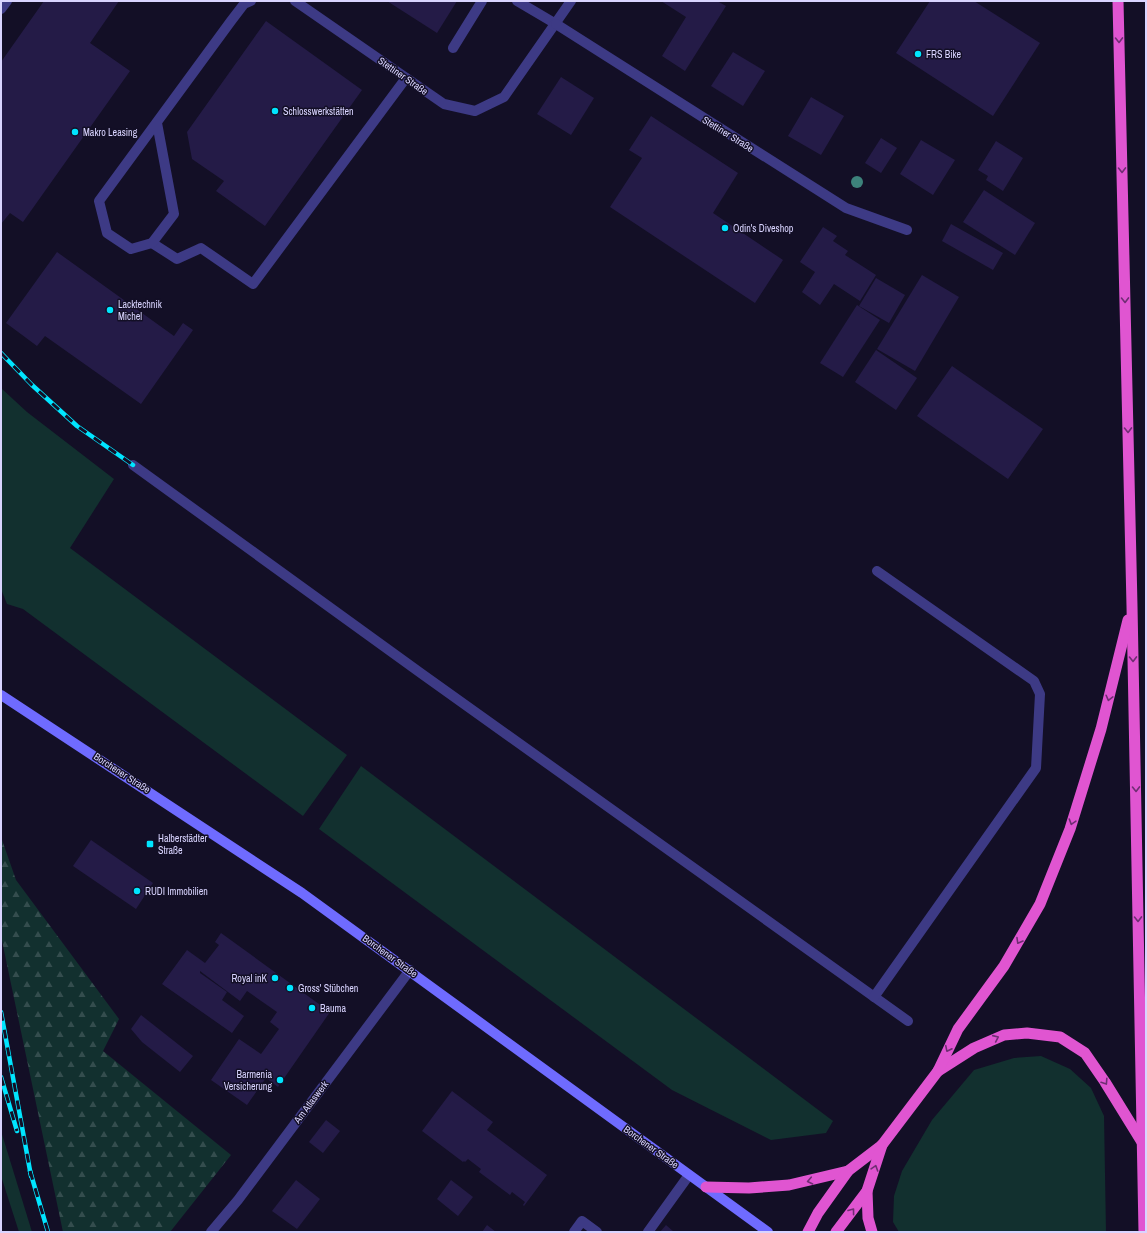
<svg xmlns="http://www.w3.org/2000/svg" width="1147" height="1233" font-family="'Archivo Narrow',sans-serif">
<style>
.green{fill:#12302f}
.forest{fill:url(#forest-firs)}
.building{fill:#241b47}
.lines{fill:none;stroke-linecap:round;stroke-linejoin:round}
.service{stroke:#3d3a85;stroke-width:10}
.minor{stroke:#3d3a85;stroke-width:10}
.secondary{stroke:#6f6bff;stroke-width:10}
.trunk{stroke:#e055d1;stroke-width:11}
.rail-casing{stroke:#00e5ff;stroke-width:4.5}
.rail{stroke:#130f26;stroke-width:3;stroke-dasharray:9;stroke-linecap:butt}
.tree{fill:#3d827b}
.oneway{stroke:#6f2e73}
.poi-dot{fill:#00e5ff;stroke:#130f26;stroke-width:1.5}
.labels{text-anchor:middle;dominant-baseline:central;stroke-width:3;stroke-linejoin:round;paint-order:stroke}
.poi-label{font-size:10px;fill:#d9d4ff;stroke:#130f26;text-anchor:start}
.street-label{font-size:10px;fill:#d9d4ff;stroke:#130f26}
</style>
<defs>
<pattern id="forest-firs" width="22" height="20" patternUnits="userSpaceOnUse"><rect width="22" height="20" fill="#12302f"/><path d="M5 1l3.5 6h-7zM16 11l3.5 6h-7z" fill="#344d4e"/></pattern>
</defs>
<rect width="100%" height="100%" fill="#130f26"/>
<g class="green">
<polygon points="1,388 27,412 114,479 70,548 347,755 303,816 23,609 7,604 1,589"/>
<polygon points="361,766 833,1121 826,1133 771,1140 672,1090 319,829"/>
<polygon points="1041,1056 1070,1069 1091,1088 1104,1116 1106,1232 899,1232 893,1222 894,1196 902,1171 932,1120 974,1070 1014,1058"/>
<polygon points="1,1131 32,1232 19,1232 1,1176"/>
</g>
<polygon class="forest" points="1,837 16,880 119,1019 103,1051 231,1155 170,1232 63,1232 1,936"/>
<g class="building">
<polygon points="44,1 119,1 90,43 130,71 23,222 10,213 1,224 1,62"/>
<polygon points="387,1 457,1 437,33"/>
<polygon points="661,1 717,1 726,6 685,71 662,56 686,17"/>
<polygon points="930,1 974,1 1040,43 993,116 896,53"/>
<polygon points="266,21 362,90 265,226 216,191 224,181 192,159 187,132"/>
<polygon points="733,52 765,71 743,106 711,86"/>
<polygon points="561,77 594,98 571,135 537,114"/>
<polygon points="811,97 844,116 821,155 788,136"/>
<polygon points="651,116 738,173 713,213 783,260 755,303 610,207 642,158 629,150"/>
<polygon points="881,138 897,148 881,173 865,163"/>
<polygon points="921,140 955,160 933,195 900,174"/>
<polygon points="996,141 1023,158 1003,191 986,180 988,176 978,170"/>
<polygon points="984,190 1035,223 1015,255 963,222"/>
<polygon points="951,224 1003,253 993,270 942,241"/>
<polygon points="823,227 837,236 833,241 848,251 845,255 876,275 860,301 834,284 820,305 802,292 815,272 800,262"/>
<polygon points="57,252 174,336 183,323 193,330 141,404 45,336 37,346 6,323"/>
<polygon points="922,275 959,297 915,371 877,349"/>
<polygon points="876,278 905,295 889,323 859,306"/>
<polygon points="857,305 880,320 843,377 820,363"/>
<polygon points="876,350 917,378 896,410 855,382"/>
<polygon points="952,366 1043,429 1008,479 917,416"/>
<polygon points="91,840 153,883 136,909 73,866"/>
<polygon points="221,933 330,1012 278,1087 266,1078 247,1105 211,1080 239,1039 261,1054 279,1029 270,1022 277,1012 247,991 240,1001 200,971 200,973 227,992 222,1000 244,1016 232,1033 162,984 187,950 205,963 219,945 215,942"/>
<polygon points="141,1015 193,1056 180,1072 142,1042 131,1029"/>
<polygon points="452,1091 493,1122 487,1130 547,1175 524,1206 523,1205 525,1202 512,1192 510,1195 479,1172 481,1169 468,1159 465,1162 464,1161 463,1162 422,1131"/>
<polygon points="326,1120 340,1131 323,1153 309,1142"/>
<polygon points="296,1180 320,1199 297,1229 272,1211"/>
<polygon points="451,1180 473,1197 458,1216 437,1199"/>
<polygon points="487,1225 496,1232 482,1232"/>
<polygon points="666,1225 674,1232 660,1232"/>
</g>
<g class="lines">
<g class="service">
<polyline points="517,1 556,24"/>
<polyline points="1,9 7,1"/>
<polyline points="453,48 482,1"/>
<polyline points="152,243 177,259 201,248 253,284 406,78"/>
<polyline points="133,465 422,674 908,1021"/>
<polyline points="874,997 1036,768 1040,694 1034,681 877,571"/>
<polyline points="574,1232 582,1221 597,1232"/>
<polyline points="648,1232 689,1175"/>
</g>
<g class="minor">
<polyline points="295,1 444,104 475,111 504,97 571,1"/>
<polyline points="556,24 846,208 907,230"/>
<polyline points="157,123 174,214 152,243 131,249 107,233 99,201 231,21 244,4 251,1"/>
<polyline points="211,1232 238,1200 410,970"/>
</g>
<polyline class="secondary" points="1,695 302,893 768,1232"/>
<g class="trunk">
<polyline points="1118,1 1132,606 1144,1232"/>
<polyline points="938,1071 974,1048 1004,1035 1027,1033 1060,1037 1085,1053 1105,1082 1142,1142"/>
<polyline points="706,1187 749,1188 789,1185 848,1171"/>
<polyline points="867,1191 868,1218 872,1232"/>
<polyline points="808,1232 818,1213 848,1171 882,1145 938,1071 958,1029 1004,966 1040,904 1070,829 1101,729 1128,620"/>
<polyline points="836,1232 867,1191 882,1145"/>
</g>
<g class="rail-casing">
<g id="rail">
<polyline points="1,353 32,385 77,426 133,465"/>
<polyline points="1,1012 31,1176"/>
<polyline points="1,1077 17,1131"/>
<polyline points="30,1171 48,1232"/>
</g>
</g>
<use href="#rail" class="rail"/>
</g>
<circle class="tree" cx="857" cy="182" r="6"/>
<defs><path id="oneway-chevron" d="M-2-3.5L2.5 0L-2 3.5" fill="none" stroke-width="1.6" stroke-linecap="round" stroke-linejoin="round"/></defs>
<g class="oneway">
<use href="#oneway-chevron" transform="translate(1119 40) rotate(89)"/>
<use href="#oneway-chevron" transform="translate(1122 170) rotate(89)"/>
<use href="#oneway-chevron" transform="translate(1125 300) rotate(89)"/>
<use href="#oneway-chevron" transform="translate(1128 430) rotate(89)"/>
<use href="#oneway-chevron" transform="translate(1133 659) rotate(89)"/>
<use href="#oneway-chevron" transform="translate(1109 698) rotate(104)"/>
<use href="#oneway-chevron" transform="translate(1136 789) rotate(89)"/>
<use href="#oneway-chevron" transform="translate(1072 822) rotate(107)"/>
<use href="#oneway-chevron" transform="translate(1138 919) rotate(89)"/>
<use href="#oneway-chevron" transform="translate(1019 941) rotate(120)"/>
<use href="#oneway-chevron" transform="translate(996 1038) rotate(-24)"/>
<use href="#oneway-chevron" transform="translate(948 1049) rotate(116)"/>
<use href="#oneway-chevron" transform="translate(1105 1082) rotate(57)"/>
<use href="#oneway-chevron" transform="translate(875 1168) rotate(-72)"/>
<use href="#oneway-chevron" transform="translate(810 1181) rotate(168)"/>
<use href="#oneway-chevron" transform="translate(852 1211) rotate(-53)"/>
</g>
<g class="poi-dot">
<circle cx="918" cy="54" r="4"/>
<circle cx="275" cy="111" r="4"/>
<circle cx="75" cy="132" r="4"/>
<circle cx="725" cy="228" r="4"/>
<circle cx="110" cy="310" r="4"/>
<rect x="146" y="840" width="8" height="8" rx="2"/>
<circle cx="137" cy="891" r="4"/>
<circle cx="275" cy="978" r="4"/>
<circle cx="290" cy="988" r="4"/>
<circle cx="312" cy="1008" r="4"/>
<circle cx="280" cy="1080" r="4"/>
</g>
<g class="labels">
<g class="poi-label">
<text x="926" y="54">FRS Bike</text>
<text x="283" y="111">Schlosswerkstätten</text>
<text x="83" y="132">Makro Leasing</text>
<text x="733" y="228">Odin's Diveshop</text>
<text x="118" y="304">Lacktechnik<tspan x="118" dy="12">Michel</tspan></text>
<text x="158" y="838">Halberstädter<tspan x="158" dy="12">Straße</tspan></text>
<text x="145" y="891">RUDI Immobilien</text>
<text x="267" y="978" text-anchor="end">Royal inK</text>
<text x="298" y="988">Gross' Stübchen</text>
<text x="320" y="1008">Bauma</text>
<text x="272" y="1074" text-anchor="end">Barmenia<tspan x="272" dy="12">Versicherung</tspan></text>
</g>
<g class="street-label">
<text transform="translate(403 76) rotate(35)">Stettiner Straße</text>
<text transform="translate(728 134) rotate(32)">Stettiner Straße</text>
<text transform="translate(122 773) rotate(33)">Borchener Straße</text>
<text transform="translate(390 956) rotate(36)">Borchener Straße</text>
<text transform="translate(311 1102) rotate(-53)">Am Atlaswerk</text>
<text transform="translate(651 1147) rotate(36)">Borchener Straße</text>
</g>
</g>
<rect width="1147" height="1233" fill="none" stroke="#d9d4ff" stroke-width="4"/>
</svg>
